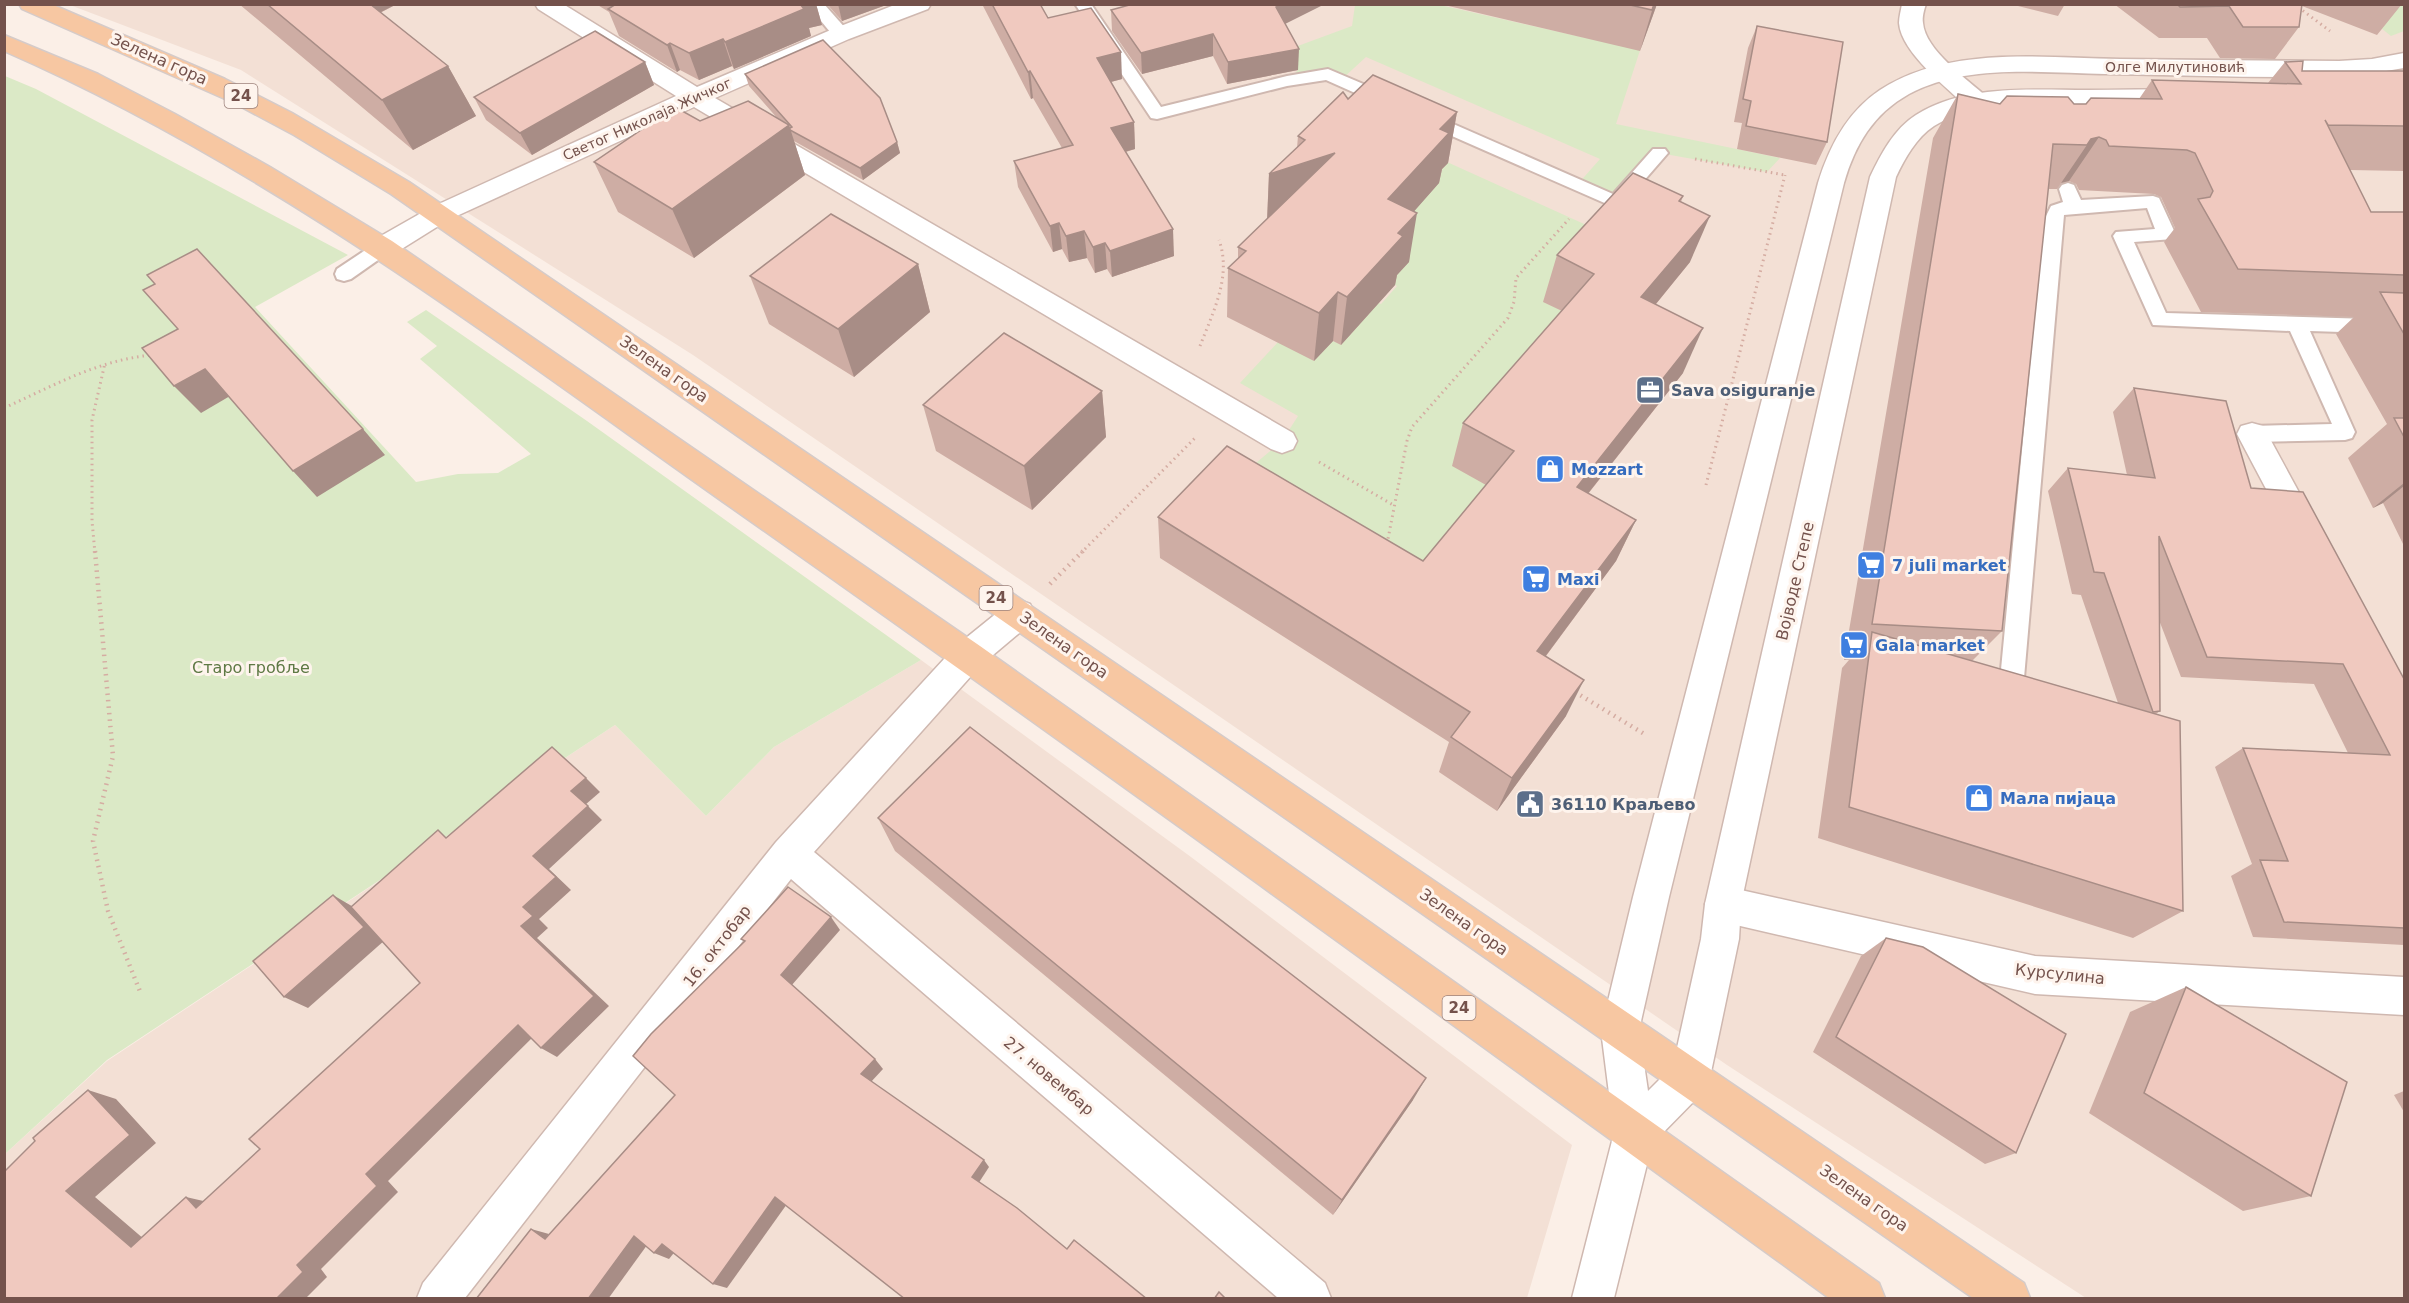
<svg xmlns="http://www.w3.org/2000/svg" width="2409" height="1303" font-family="'DejaVu Sans',sans-serif">
<style>
.residential{fill:#f3e0d5}
.green{fill:#dbe9c6}
.lines{fill:none;stroke-linecap:round;stroke-linejoin:round}
.service-casing{stroke:#cfb8b0;stroke-width:4}
.minor-casing{stroke:#cfb8b0;stroke-width:3}
.tertiary-casing{stroke:#cfb8b0;stroke-width:3}
.primary-casing{stroke:#d5cbc9;stroke-width:3}
.path-far1{stroke:#d5aca2;stroke-width:3;stroke-dasharray:1.5 4;stroke-linecap:butt}
.path{stroke:#d5aca2;stroke-width:4.5;stroke-dasharray:1.5 5;stroke-linecap:butt}
.service{fill:#fff;fill-rule:evenodd}
.minor{fill:#fff;fill-rule:evenodd}
.tertiary{fill:#fff;fill-rule:evenodd}
.primary{fill:#f7c7a2;fill-rule:evenodd}
.wall{fill:#ceada4}
.shaded-wall{fill:#a88d86}
.building{fill:#f0c9bf;stroke:#a88d86;stroke-width:1.5}
.labels{text-anchor:middle;dominant-baseline:central;stroke-width:6;stroke-linejoin:round;paint-order:stroke}
.far-street-label{font-size:14px;fill:#74524c;stroke:#fef4ed}
.shield{fill:#fef4ed;stroke:#9d837c;stroke-width:1.5}
.shield-label{font-size:15px;font-weight:bold;fill:#74524c}
.street-label{font-size:16px;fill:#74524c;stroke:#fef4ed}
.service-label{font-size:16px;font-weight:bold;fill:#4e5e75;stroke:#fef4ed;text-anchor:start}
.shop-label{font-size:16px;font-weight:bold;fill:#366cbe;stroke:#fef4ed;text-anchor:start}
.park-label{font-size:16px;fill:#5e7944;stroke:#fef4ed}
</style>
<rect width="100%" height="100%" fill="#fbefe7"/>
<g class="residential">
<polygon points="70,5 2404,5 2404,1298 2086,1298 1727,1065 693,355 241,70"/>
<polygon points="921,660 1191,857 1572,1145 1527,1298 5,1298 5,1154 107,1061 615,725 706,816 774,747"/>
</g>
<g class="green">
<polygon points="1355,5 1440,5 1586,38 1645,35 1616,124 1780,158 1767,172 1659,153 1616,202 1577,185 1600,159 1366,57 1341,80 1328,74 1287,81 1298,70 1287,50 1352,26"/>
<polygon points="2364,5 2404,5 2404,31 2391,36 2371,20"/>
<polygon points="5,76 36,89 348,255 255,307 416,482 458,474 498,473 531,454 420,359 437,346 407,322 426,310 587,421 921,660 774,747 706,816 615,725 107,1060 5,1154"/>
<polygon points="1447,162 1604,233 1544,301 1578,320 1502,494 1413,601 1226,488 1282,441 1298,416 1240,383 1278,342 1333,341 1341,344 1356,328 1371,300 1381,304 1397,286 1390,282 1372,245"/>
</g>
<g class="lines">
<g class="service-casing">
<g id="service">
<polygon points="807,4 824,4 847,30 849,34 847,38 835,38"/>
<polygon points="1075,4 1091,4 1161,107 1287,76 1328,69 1394,97 1396,101 1394,105 1382,105 1326,80 1287,86 1157,119 1151,118"/>
<polygon points="1426,112 1613,194 1653,149 1665,149 1668,153 1622,206 1616,208 1420,122 1418,118 1420,114"/>
<polygon points="2068,183 2074,185 2081,200 2153,196 2159,198 2176,235 2173,239 2134,242 2166,313 2404,320 2404,334 2310,331 2355,432 2352,438 2345,440 2252,442 2245,440 2242,434 2245,428 2252,426 2332,424 2290,331 2153,325 2113,236 2116,232 2155,229 2147,208 2064,215 2022,701 2018,708 2010,711 2002,708 1998,701 2044,220 2051,206 2063,202 2059,189 2062,185"/>
<polygon points="382,242 388,243 391,248 388,253 351,279 344,281 337,279 335,274 337,269 376,243"/>
</g>
</g>
<g class="minor-casing">
<g id="minor">
<polygon points="535,4 563,4 697,87 833,29 897,4 931,4 928,9 849,39 715,98 1293,433 1297,441 1293,449 1282,453 1271,449 694,107 448,220 392,255 382,257 372,255 369,248 372,241 430,208 676,96 538,9"/>
<path d="M1902,4H1926C1924,10 1922,17 1923,23C1925,50 1968,80 1987,97L1990,103L1987,109L1978,111L1969,109C1949,89 1901,53 1899,23C1899,17 1901,10 1902,4Z"/>
<polygon points="2252,423 2263,426 2314,520 2319,529 2314,538 2303,542 2292,538 2237,434 2241,426"/>
<polygon points="1019,600 1030,604 1035,614 1030,624 980,666 814,852 1325,1283 1331,1298 1278,1298 791,879 465,1298 417,1298 423,1283 776,842 956,646 1008,604"/>
<polygon points="1723,886 2035,956 2404,977 2404,1015 2035,994 1723,922 1710,916 1705,904 1710,892"/>
</g>
</g>
<g class="tertiary-casing">
<path id="tertiary" d="M2404,53V68L2356,76C2273,79 2189,75 2106,74C2042,73 1967,63 1909,94C1873,114 1855,145 1844,183L1669,897L1639,1030L1648,1091L1673,1066L1701,939L1705,904L1870,177C1881,154 1894,129 1916,115C1965,84 2033,90 2087,90C2120,90 2152,89 2184,89L2193,91L2196,97L2193,103L2184,105C2152,105 2120,106 2087,106C2039,106 1977,99 1934,126C1916,138 1905,158 1896,177L1741,904L1739,939L1710,1077L1704,1091L1652,1144L1614,1298H1572L1614,1133L1601,1030L1633,897L1818,183C1829,147 1847,112 1880,90C1949,45 2043,58 2120,59C2193,60 2266,61 2339,61L2372,59Z"/>
</g>
<g class="primary-casing">
<g id="primary">
<polygon points="19,4 51,4 225,79 292,113 409,182 2024,1283 2030,1298 1973,1298 391,194 294,135 234,103 22,9"/>
<path d="M4,35L98,74L175,114L270,167L392,241L980,646L1879,1283L1885,1298H1829C1469,1037 1110,774 746,518C507,350 274,169 4,51Z"/>
</g>
</g>
<g class="path-far1">
<polyline points="2294,4 2330,31"/>
<polyline points="1695,159 1785,175"/>
<path d="M1200,346C1213,312 1232,276 1219,240"/>
<path d="M4,408C53,386 98,360 152,355"/>
<polyline points="1319,462 1395,506"/>
<polyline points="1706,485 1785,175"/>
<polyline points="1387,544 1407,441 1412,427 1508,318 1514,302 1516,278 1569,219"/>
<polyline points="95,553 92,521 92,420 105,363"/>
<polyline points="1081,553 1195,438"/>
</g>
<g class="path">
<polyline points="95,551 113,756 93,841 108,911 141,994"/>
<polyline points="1050,584 1083,551"/>
<polyline points="1575,692 1646,735"/>
</g>
<use href="#service" class="service"/>
<use href="#minor" class="minor"/>
<use href="#tertiary" class="tertiary"/>
<use href="#primary" class="primary"/>
</g>
<g class="wall">
<polygon points="239,4 397,4 380,13 448,66 476,116 413,150"/>
<polygon points="596,4 816,4 822,25 809,28 811,36 734,69 732,66 699,80 680,70 677,72 619,36 609,12"/>
<polygon points="827,4 889,4 842,21"/>
<polygon points="982,4 1040,4 1048,18 1122,79 1111,82 1134,122 1135,149 1126,152 1174,256 1112,277 1107,269 1095,273 1087,258 1069,262 1062,249 1053,252 1018,187 1014,161 1062,148 1033,98 1031,99"/>
<polygon points="1440,4 1657,4 1640,51"/>
<polygon points="2010,4 2065,4 2058,16"/>
<polygon points="2114,4 2402,4 2377,35 2302,6 2299,27 2275,59 2220,58 2207,38 2159,38"/>
<polygon points="1111,10 1285,24 1298,70 1227,84 1213,56 1142,74 1112,31"/>
<polygon points="1757,26 1827,142 1816,165 1737,149 1742,123 1734,122 1748,48"/>
<polygon points="645,62 654,85 532,155 486,120 474,97"/>
<polygon points="2285,62 2302,71 2404,71 2404,171 2350,170 2371,212 2404,212 2404,546 2383,503 2373,508 2348,458 2387,424 2336,334 2354,317 2201,312 2164,242 2175,228 2161,197 2154,194 2079,190 2076,184 2069,181 2061,183 2057,189 2048,189 2002,631 1972,661 2118,703 2081,595 2072,594 2048,491 2068,468 2127,475 2113,412 2134,388 2251,488 2404,679 2404,945 2253,937 2231,876 2252,864 2215,767 2243,748 2348,753 2314,684 2181,677 2159,620 2160,711 2156,714 2183,911 2133,938 1818,838 1842,668 1849,660 1844,660 1933,138 1958,94 2000,104 2086,104 2139,99 2152,80 2268,83"/>
<polygon points="745,74 897,142 900,153 863,180 794,141 805,175 694,258 618,212 594,162 700,121 778,119 749,86"/>
<polygon points="1348,99 1457,112 1448,163 1442,169 1439,183 1414,211 1409,262 1397,275 1395,285 1341,345 1333,341 1314,361 1227,317 1228,268 1238,259 1238,247 1267,219 1269,174 1297,148 1298,136"/>
<polygon points="1683,196 1681,202 1690,262 1656,304 1683,373 1588,494 1636,520 1616,561 1546,656 1566,716 1497,811 1439,772 1449,742 1160,558 1158,517 1423,561 1486,485 1452,466 1463,423 1562,311 1543,302 1557,255"/>
<polygon points="918,264 930,312 854,377 769,324 750,276"/>
<polygon points="1102,391 1106,437 1032,510 936,451 923,405"/>
<polygon points="878,818 1413,1100 1333,1215 895,851"/>
<polygon points="1886,938 2016,1153 1985,1164 1813,1052 1861,956"/>
<polygon points="2186,987 2311,1196 2243,1211 2089,1113 2130,1012"/>
<polygon points="2404,1091 2404,1112 2394,1095"/>
</g>
<g class="shaded-wall">
<polygon points="348,4 397,4 359,23"/>
<polygon points="798,4 816,4 822,25 809,28 811,36 734,69 725,42"/>
<polygon points="838,4 889,4 842,21"/>
<polygon points="1282,4 1325,4 1275,29 1276,7"/>
<polygon points="1654,4 1657,4 1640,51"/>
<polygon points="1213,34 1213,56 1142,74 1141,53"/>
<polygon points="723,39 732,66 699,80 689,53"/>
<polygon points="670,43 680,70 677,72 667,45"/>
<polygon points="1299,49 1298,70 1227,84 1228,62"/>
<polygon points="1121,52 1122,79 1099,85 1097,58"/>
<polygon points="645,62 654,85 532,155 520,133"/>
<polygon points="448,66 476,116 413,150 382,100"/>
<polygon points="1030,71 1033,98 1031,99 1028,72"/>
<polygon points="1457,112 1448,163 1442,169 1439,183 1381,249 1388,199 1440,129"/>
<polygon points="1134,122 1135,149 1113,155 1111,128"/>
<polygon points="789,125 805,175 694,258 672,209"/>
<polygon points="2099,137 2069,181 2061,183 2057,189 2091,139"/>
<polygon points="897,142 900,153 863,180 860,168"/>
<polygon points="1335,153 1267,224 1269,174"/>
<polygon points="1417,213 1409,262 1397,275 1395,285 1341,345 1347,297 1398,233"/>
<polygon points="1710,216 1690,262 1624,343 1641,297"/>
<polygon points="1059,223 1062,249 1053,252 1050,226"/>
<polygon points="1173,229 1174,256 1112,277 1110,251"/>
<polygon points="1084,231 1087,258 1069,262 1066,236"/>
<polygon points="1105,243 1107,269 1095,273 1093,247"/>
<polygon points="918,264 930,312 854,377 838,329"/>
<polygon points="1338,292 1333,341 1314,361 1319,313"/>
<polygon points="1703,328 1683,373 1560,529 1577,487"/>
<polygon points="205,369 230,396 201,413 174,386"/>
<polygon points="1102,391 1106,437 1032,510 1024,466"/>
<polygon points="363,429 385,455 317,497 293,471"/>
<polygon points="2404,483 2404,486 2383,503 2373,508"/>
<polygon points="1636,520 1616,561 1522,688 1537,651"/>
<polygon points="1584,680 1566,716 1497,811 1512,778"/>
<polygon points="586,778 600,792 585,805 571,791"/>
<polygon points="588,806 602,820 549,869 571,890 539,919 548,928 537,938 609,1006 557,1057 541,1048 521,926 523,907 533,856"/>
<polygon points="333,895 355,908 385,940 308,1008 284,997"/>
<polygon points="831,917 840,930 791,986 781,975"/>
<polygon points="518,1025 535,1035 388,1181 398,1192 321,1269 327,1277 305,1299 276,1299 297,1265 366,1174"/>
<polygon points="875,1059 883,1069 870,1083 861,1074"/>
<polygon points="1426,1078 1413,1100 1333,1215 1342,1200"/>
<polygon points="88,1090 116,1099 156,1143 95,1197 159,1252 131,1247 66,1191"/>
<polygon points="984,1160 989,1167 978,1184 972,1177"/>
<polygon points="186,1197 212,1203 196,1208"/>
<polygon points="775,1197 787,1204 727,1288 713,1284"/>
<polygon points="531,1229 549,1234 545,1239"/>
<polygon points="634,1236 650,1241 608,1299 588,1299"/>
<polygon points="662,1244 677,1249 669,1259 654,1253"/>
</g>
<g class="building">
<polygon points="267,4 370,4 448,66 382,100"/>
<polygon points="616,4 800,4 804,9 725,42 723,39 689,53 670,43 667,45 608,9"/>
<polygon points="992,4 1040,4 1048,18 1091,8 1121,52 1097,58 1134,122 1111,128 1173,229 1110,251 1105,243 1093,247 1084,231 1066,236 1059,223 1050,226 1014,161 1073,145 1030,71 1028,72"/>
<polygon points="1133,4 1282,4 1276,7 1299,49 1228,62 1213,34 1141,53 1111,10"/>
<polygon points="1626,4 1654,4 1652,10"/>
<polygon points="2177,4 2302,4 2299,27 2243,27 2229,6 2180,7"/>
<polygon points="1757,26 1843,42 1827,142 1746,126 1751,101 1743,99"/>
<polygon points="595,31 645,62 520,133 474,97"/>
<polygon points="823,40 880,98 897,142 860,168 790,130 790,128 792,127 745,74"/>
<polygon points="2303,61 2302,71 2404,71 2404,126 2328,125 2325,120 2371,212 2404,212 2404,275 2238,269 2198,199 2210,197 2213,191 2195,153 2187,150 2109,146 2106,140 2099,137 2091,139 2087,145 2053,144 2002,631 1872,624 1958,94 2000,104 2007,96 2068,97 2074,104 2086,104 2091,98 2162,99 2152,80 2301,84 2285,62"/>
<polygon points="1373,75 1457,112 1440,129 1449,133 1388,199 1417,213 1398,233 1403,236 1347,297 1338,292 1319,313 1228,268 1246,251 1238,247 1335,153 1269,174 1305,140 1298,136 1343,92 1348,99"/>
<polygon points="748,101 789,125 672,209 594,162 675,107 700,121"/>
<polygon points="1633,173 1683,196 1679,201 1710,216 1641,297 1703,328 1577,487 1636,520 1537,651 1584,680 1512,778 1451,737 1470,712 1158,517 1227,446 1423,561 1514,451 1463,423 1594,274 1557,255"/>
<polygon points="831,214 918,264 838,329 750,276"/>
<polygon points="197,249 363,429 293,471 205,369 174,386 142,348 178,329 143,290 155,284 147,275"/>
<polygon points="2380,292 2404,293 2404,334"/>
<polygon points="1004,333 1102,391 1024,466 923,405"/>
<polygon points="2134,388 2226,401 2251,488 2303,492 2404,679 2404,928 2284,922 2260,860 2288,861 2243,748 2390,755 2343,664 2207,657 2159,536 2160,711 2153,712 2104,573 2094,572 2068,468 2155,478"/>
<polygon points="2394,418 2404,418 2404,437"/>
<polygon points="1872,632 2180,721 2183,911 1849,807"/>
<polygon points="970,727 1426,1078 1342,1200 878,818"/>
<polygon points="552,747 586,778 571,791 588,806 533,856 556,877 523,907 533,916 521,926 594,996 541,1048 518,1025 366,1174 377,1186 297,1265 303,1272 276,1299 4,1299 4,1172 35,1141 33,1138 88,1090 130,1135 66,1191 131,1247 186,1197 196,1208 260,1149 249,1139 420,983 351,907 438,830 446,838"/>
<polygon points="788,887 831,917 781,975 875,1059 861,1074 984,1160 972,1177 1017,1208 1067,1249 1074,1240 1147,1299 905,1299 775,1197 713,1284 662,1244 654,1253 634,1236 588,1299 476,1299 531,1229 545,1239 675,1095 633,1056 651,1034 745,941 741,939"/>
<polygon points="333,895 364,927 284,997 253,961"/>
<polygon points="1886,938 1923,947 2066,1034 2016,1153 1836,1037"/>
<polygon points="2186,987 2347,1082 2311,1196 2144,1093"/>
<polygon points="1219,1292 1226,1299 1214,1299"/>
</g>
<defs>
<g id="office-square" transform="scale(1.5)"><rect x="-9" y="-9" width="18" height="18" rx="4" fill="#5c6f8a" stroke="#fef4ed"/><path d="M-6-3h4V-5.5h4V-3h4V5H-6ZM-1-4.5V-3h2v-1.5ZM-6 0V1H6V0Z" fill="#fff"/></g>
<g id="shop-square" transform="scale(1.5)"><rect x="-9" y="-9" width="18" height="18" rx="4" fill="#3f7fe0" stroke="#fef4ed"/><path d="M-5-2.5h2.3a2.7 3.5 0 0 1 5.4 0H5L5.5 6h-11ZM-1.5-2.5h3a1.5 2.3 0 0 0-3 0Z" fill="#fff"/></g>
<g id="supermarket-square" transform="scale(1.5)"><rect x="-9" y="-9" width="18" height="18" rx="4" fill="#3f7fe0" stroke="#fef4ed"/><path d="M-6-5.5h2.5l.6 2H6L4.5 2H-2.5L-4.4-4H-6ZM-1.5 3.2a1.3 1.3 0 1 0 .1 0ZM3 3.2a1.3 1.3 0 1 0 .1 0Z" fill="#fff"/></g>
<g id="civic-square" transform="scale(1.5)"><rect x="-9" y="-9" width="18" height="18" rx="4" fill="#5c6f8a" stroke="#fef4ed"/><path d="M-.6-6.5H3V-4.5H.6V-3L4-1V1h2V6H-6V1h2V-1L-.6-3ZM-1.2 2.5V6h2.4V2.5Z" fill="#fff"/></g>
</defs>
<g fill-rule="evenodd">
<use href="#office-square" x="1650" y="390"/>
<use href="#shop-square" x="1550" y="469"/>
<use href="#supermarket-square" x="1871" y="565"/>
<use href="#supermarket-square" x="1536" y="579"/>
<use href="#supermarket-square" x="1854" y="645"/>
<use href="#shop-square" x="1979" y="798"/>
<use href="#civic-square" x="1530" y="804"/>
</g>
<g class="labels">
<g class="far-street-label">
<text x="2175" y="67">Олге Милутиновић</text>
<text transform="translate(647 119) rotate(-24)">Светог Николаја Жичког</text>
</g>
<g class="shield">
<rect x="224.5" y="84" width="33" height="24" rx="4.5"/>
<rect x="979.5" y="586" width="33" height="24" rx="4.5"/>
<rect x="1442.5" y="996" width="33" height="24" rx="4.5"/>
</g>
<g class="shield-label">
<text x="241" y="96">24</text>
<text x="996" y="598">24</text>
<text x="1459" y="1008">24</text>
</g>
<g class="street-label">
<text transform="translate(159 59) rotate(24)">Зелена гора</text>
<text transform="translate(664 369) rotate(35)">Зелена гора</text>
<text transform="translate(1795 581) rotate(-77)">Војводе Степе</text>
<text transform="translate(1064 645) rotate(35)">Зелена гора</text>
<text transform="translate(1464 922) rotate(35)">Зелена гора</text>
<text transform="translate(717 946) rotate(-52)">16. октобар</text>
<text transform="translate(2060 974) rotate(6)">Курсулина</text>
<text transform="translate(1049 1076) rotate(40)">27. новембар</text>
<text transform="translate(1864 1198) rotate(35)">Зелена гора</text>
</g>
<g class="service-label">
<text x="1671" y="390">Sava osiguranje</text>
<text x="1551" y="804">36110 Краљево</text>
</g>
<g class="shop-label">
<text x="1571" y="469">Mozzart</text>
<text x="1892" y="565">7 juli market</text>
<text x="1557" y="579">Maxi</text>
<text x="1875" y="645">Gala market</text>
<text x="2000" y="798">Мала пијаца</text>
</g>
<g class="park-label">
<text x="251" y="667">Старо гробље</text>
</g>
</g>
<rect width="2409" height="1303" fill="none" stroke="#74524c" stroke-width="12"/>
</svg>
